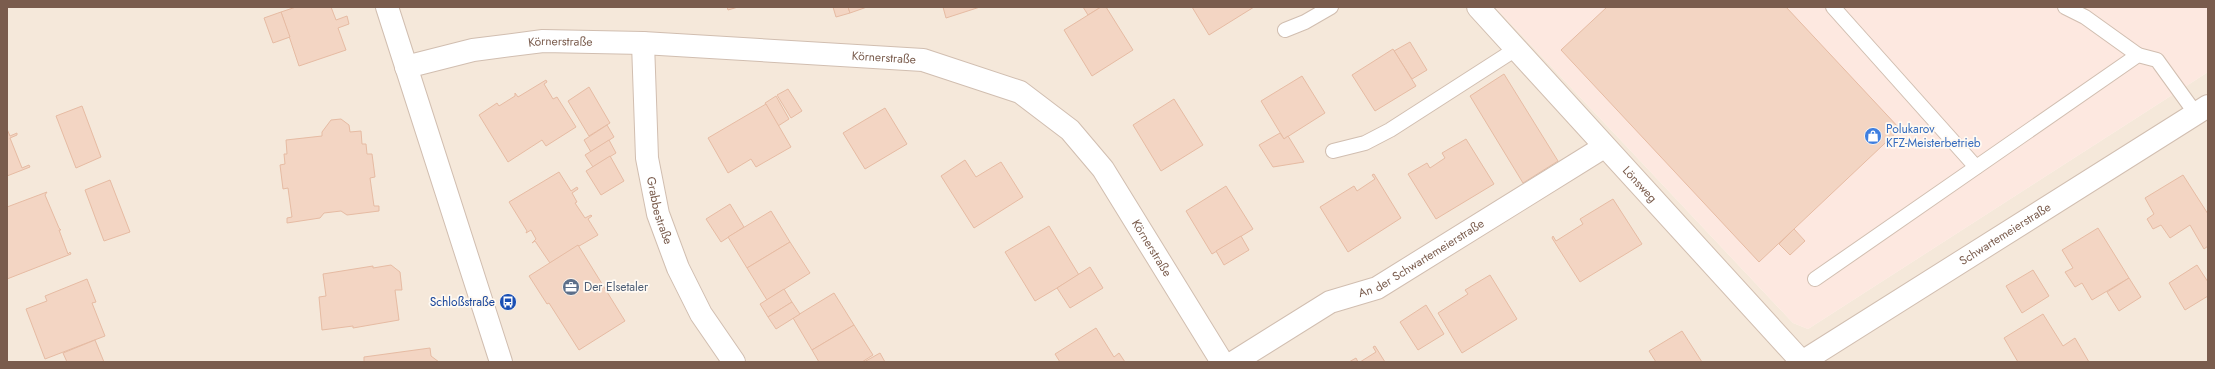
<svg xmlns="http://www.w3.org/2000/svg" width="2215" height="369" font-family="Jost,sans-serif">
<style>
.residential{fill:#f5e8da}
.commercial{fill:#fde8e0}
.building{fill:#f3d5c3;stroke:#e6bba3}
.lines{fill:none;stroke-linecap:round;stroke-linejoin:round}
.service-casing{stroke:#d1beb0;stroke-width:16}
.minor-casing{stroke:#d1beb0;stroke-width:24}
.service{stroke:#fff;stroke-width:14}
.minor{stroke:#fff;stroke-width:22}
.labels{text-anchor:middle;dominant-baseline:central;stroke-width:3.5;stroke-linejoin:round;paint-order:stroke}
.street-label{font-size:12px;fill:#7a5c4d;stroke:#fffaf3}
.shop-label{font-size:12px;fill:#366cbe;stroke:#fffaf3;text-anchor:start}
.service-label{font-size:12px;fill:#4e5e75;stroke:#fffaf3;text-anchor:start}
.transit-label{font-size:12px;fill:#164399;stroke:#fffaf3;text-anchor:end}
</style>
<rect width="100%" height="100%" fill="#fdf6ec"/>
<polygon class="residential" points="7,7 1495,7 1793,323 1808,329 2208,72 2208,362 7,362"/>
<polygon class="commercial" points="1495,7 2208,7 2208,72 1808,329 1793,323"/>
<g class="building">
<polygon points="296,7 331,7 336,20 347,16 349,24 338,28 346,50 299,66 281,12"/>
<polygon points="727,7 738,7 728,10"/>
<polygon points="833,7 848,7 850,13 836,17"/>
<polygon points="848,7 867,7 850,13"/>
<polygon points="943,7 980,7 946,18"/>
<polygon points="1083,7 1101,7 1088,15"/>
<polygon points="1101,7 1106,7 1133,50 1092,76 1064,30"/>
<polygon points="1192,7 1254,7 1209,35"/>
<polygon points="1607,7 1786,7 1900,129 1759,262 1561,50"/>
<polygon points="281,12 290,37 273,43 264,18"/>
<polygon points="1410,42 1427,70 1412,79 1394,51"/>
<polygon points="1393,49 1416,86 1375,111 1352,75"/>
<polygon points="1504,74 1558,161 1523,183 1470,96"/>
<polygon points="1302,76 1325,113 1284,139 1261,101"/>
<polygon points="546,80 547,82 544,84 553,99 557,97 576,127 546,146 542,140 508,162 479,115 497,103 499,106 515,96 515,93 518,97"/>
<polygon points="589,87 610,123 589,136 568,101"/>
<polygon points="788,89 802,111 791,118 777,95"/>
<polygon points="776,96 789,119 778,126 765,103"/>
<polygon points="1174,99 1203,145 1161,171 1133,125"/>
<polygon points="766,104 791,147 756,167 751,159 728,173 708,138"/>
<polygon points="82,106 101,157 76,168 56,116"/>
<polygon points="885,108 907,144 865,169 843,133"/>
<polygon points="341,119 349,125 350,132 361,131 362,144 366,144 367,154 372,154 375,177 370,178 374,206 379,206 379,211 347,215 341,211 324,213 320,218 287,223 287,218 292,217 288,188 283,189 280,165 285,164 284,154 287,154 286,140 322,136 322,132 331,120"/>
<polygon points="607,125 614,137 591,152 584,140"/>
<polygon points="7,129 10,136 17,133 17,135 10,138 22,168 29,165 30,167 7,176"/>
<polygon points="1280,133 1284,139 1288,136 1304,162 1273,167 1259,145"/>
<polygon points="1466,139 1494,184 1436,219 1408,174 1427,163 1430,168 1445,158 1442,153"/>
<polygon points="609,140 616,153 593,167 585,155"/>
<polygon points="610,156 624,181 601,195 586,171"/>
<polygon points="965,160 976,177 1001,162 1023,197 974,228 941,176"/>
<polygon points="559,172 571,191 577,187 578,189 572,193 577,202 575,203 585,218 591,215 592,216 588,219 598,235 550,263 535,241 532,243 536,239 531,230 526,233 527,231 509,202"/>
<polygon points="1374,174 1401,218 1348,252 1320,207 1354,186 1357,191 1375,179 1372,175"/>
<polygon points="2183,175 2208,214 2208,246 2204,249 2190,225 2170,238 2161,225 2153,229 2147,219 2154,214 2145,198"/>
<polygon points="110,180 130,232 104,241 85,190"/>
<polygon points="1226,186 1253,229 1212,254 1186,211"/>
<polygon points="47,192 45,195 59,228 61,230 59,230 68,254 70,252 71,254 7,279 7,207"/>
<polygon points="1613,199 1642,244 1580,282 1552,238 1553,236 1556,241 1583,224 1580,219"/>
<polygon points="730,204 744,227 721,242 706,219"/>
<polygon points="771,211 790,242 747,268 728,237"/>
<polygon points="1049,226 1079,275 1035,301 1005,252"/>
<polygon points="2098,228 2129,278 2092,300 2082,283 2075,287 2065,272 2073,268 2062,250"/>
<polygon points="1794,229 1805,241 1790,255 1779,244"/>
<polygon points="1241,236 1249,250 1224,265 1216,251"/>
<polygon points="790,242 810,273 767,300 747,268"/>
<polygon points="578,245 625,321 579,350 549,303 547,304 529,276"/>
<polygon points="391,265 400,272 402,290 395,290 399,320 353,328 353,326 322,330 319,297 326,296 323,274 373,266 373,268"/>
<polygon points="2197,265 2208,282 2208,296 2185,310 2169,283"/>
<polygon points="1090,267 1103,288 1070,308 1057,288"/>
<polygon points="2033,270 2049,296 2022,313 2006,286"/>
<polygon points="1490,275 1517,319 1462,353 1438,313 1468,294 1465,290"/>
<polygon points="2129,278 2141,297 2119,311 2107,292"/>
<polygon points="87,279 96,302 92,303 105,336 45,359 26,309 47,301 45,296"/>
<polygon points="784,289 792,302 768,317 760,304"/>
<polygon points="834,293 854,325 812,350 793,318"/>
<polygon points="792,302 800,314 776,329 768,317"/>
<polygon points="1426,305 1444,334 1418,350 1400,322"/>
<polygon points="2043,314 2063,346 2075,338 2089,362 2018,362 2004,338"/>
<polygon points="854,325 873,355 862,362 819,362 812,350"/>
<polygon points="1096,328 1114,357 1119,353 1125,362 1060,362 1055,354"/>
<polygon points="1682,331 1702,362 1656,362 1649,351"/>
<polygon points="95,340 104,362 67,362 63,353"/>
<polygon points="1375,346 1385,362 1360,362 1376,352 1373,347"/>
<polygon points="430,348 431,356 439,362 364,362 364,357"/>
<polygon points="880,353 885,362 864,362"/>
<polygon points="1356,358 1358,362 1349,362"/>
</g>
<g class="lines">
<g class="service-casing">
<g id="service">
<polyline points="1833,7 1976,167"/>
<polyline points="2065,7 2085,17 2138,55"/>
<polyline points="1285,30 1305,22 1331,7"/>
<polyline points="1333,151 1365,143 1390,130 1516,49"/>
<polyline points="1815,279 2138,55 2157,60 2196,114"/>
</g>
</g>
<g class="minor-casing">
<g id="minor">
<polyline points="387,7 501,362"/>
<path id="s1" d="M1478,7L1802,362"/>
<path id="s2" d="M643,43L647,158L658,214L678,268L701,314L734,362"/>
<path id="s3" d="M406,67L473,50L543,41L643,43L923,60L1020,92L1070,130L1103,169L1222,362"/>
<path id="s4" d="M1234,362L1330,302L1377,288L1604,147"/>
<path id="s5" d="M1802,362L2208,106"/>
</g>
</g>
<use href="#service" class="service"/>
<use href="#minor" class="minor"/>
</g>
<defs>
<g id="shop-disc" transform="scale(0.9)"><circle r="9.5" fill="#3f7fe0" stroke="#fffaf3"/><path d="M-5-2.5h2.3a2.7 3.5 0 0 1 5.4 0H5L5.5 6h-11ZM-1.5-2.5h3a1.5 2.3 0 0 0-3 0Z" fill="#fff"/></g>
<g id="office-disc" transform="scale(0.9)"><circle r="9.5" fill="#5c6f8a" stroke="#fffaf3"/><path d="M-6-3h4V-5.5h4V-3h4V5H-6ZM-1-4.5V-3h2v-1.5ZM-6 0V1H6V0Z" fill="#fff"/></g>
<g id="bus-disc" transform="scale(0.9)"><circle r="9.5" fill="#1a4fb4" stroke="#fffaf3"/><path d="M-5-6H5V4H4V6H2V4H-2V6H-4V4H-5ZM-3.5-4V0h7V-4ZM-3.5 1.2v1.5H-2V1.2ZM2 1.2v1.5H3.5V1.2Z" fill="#fff"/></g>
</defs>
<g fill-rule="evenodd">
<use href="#shop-disc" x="1873" y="136"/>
<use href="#office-disc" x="571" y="287"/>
<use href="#bus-disc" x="508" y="302"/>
</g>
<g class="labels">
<g class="street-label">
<text stroke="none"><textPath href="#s3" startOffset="157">Körnerstraße</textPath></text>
<text stroke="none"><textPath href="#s3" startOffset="481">Körnerstraße</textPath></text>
<text stroke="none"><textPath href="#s1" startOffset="240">Lönsweg</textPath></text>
<text stroke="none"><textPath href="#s2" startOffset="169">Grabbestraße</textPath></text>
<text stroke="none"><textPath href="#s5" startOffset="240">Schwartemeierstraße</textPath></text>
<text stroke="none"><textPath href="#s3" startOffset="829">Körnerstraße</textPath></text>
<text stroke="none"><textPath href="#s4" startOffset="215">An der Schwartemeierstraße</textPath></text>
</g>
<g class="shop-label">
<text x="1886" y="129">Polukarov<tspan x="1886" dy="14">KFZ-Meisterbetrieb</tspan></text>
</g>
<g class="service-label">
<text x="584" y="287">Der Elsetaler</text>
</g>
<g class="transit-label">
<text x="495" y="302">Schloßstraße</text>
</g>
</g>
<rect width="2215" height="369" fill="none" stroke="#7a5c4d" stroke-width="16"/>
</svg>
